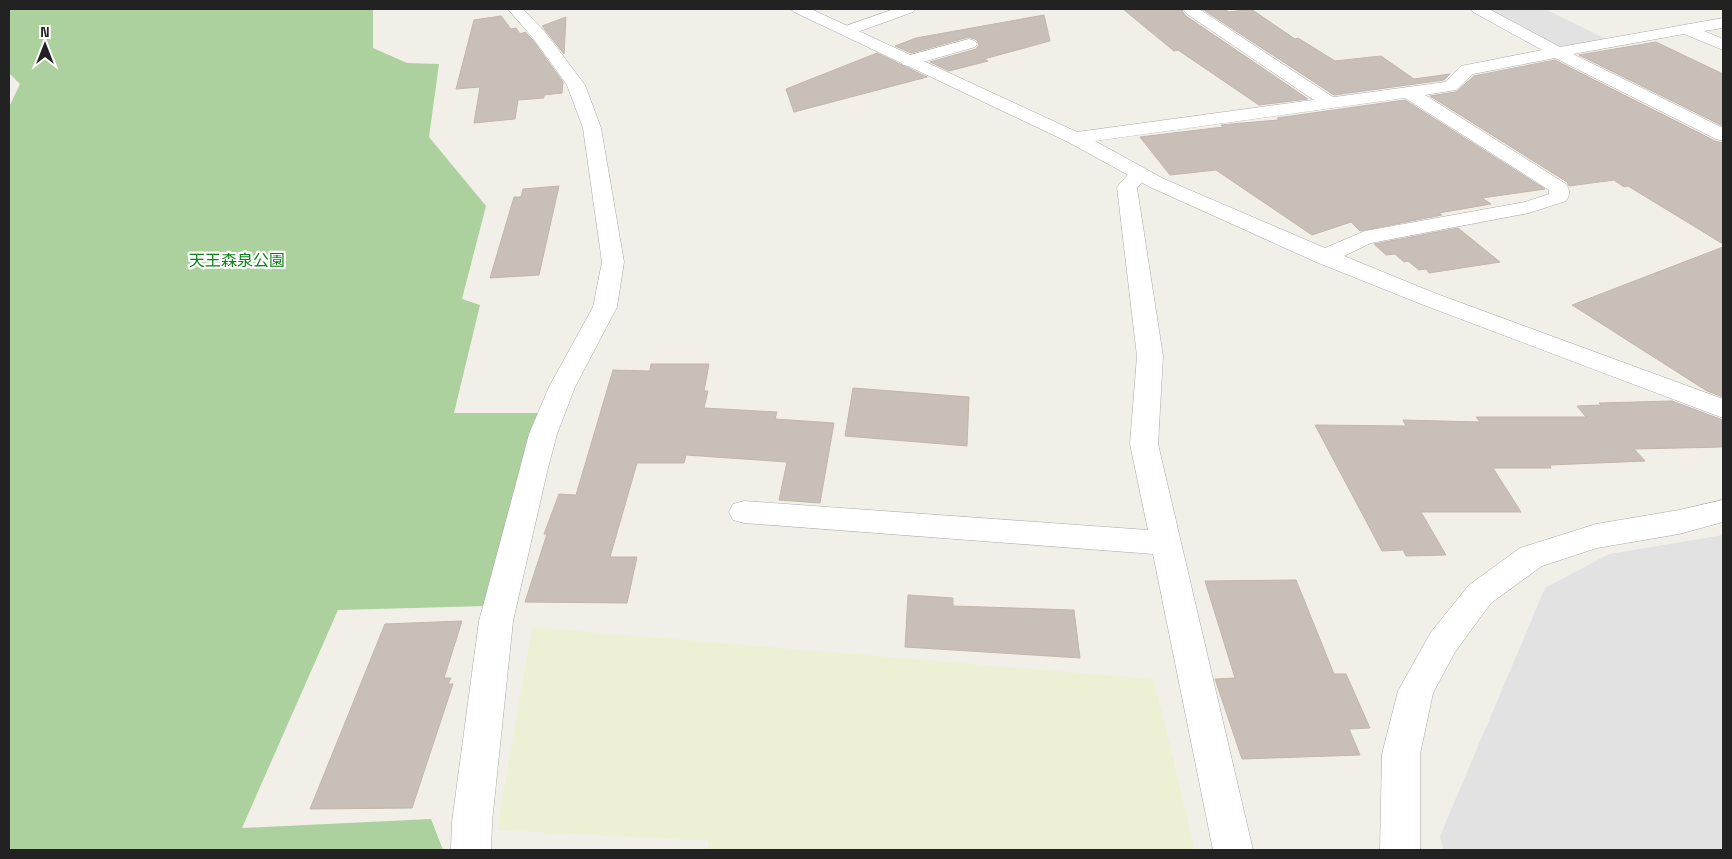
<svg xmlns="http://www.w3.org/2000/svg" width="1732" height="859" font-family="'Space Grotesk','Noto Sans JP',sans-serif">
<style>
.farmland{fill:#eef0d5}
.forest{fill:#add19e}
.parking{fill:#e2e2e2}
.building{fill:#c7bfb8;stroke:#c4b6ab}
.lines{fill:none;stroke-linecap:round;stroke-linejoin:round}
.lane-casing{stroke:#a9a9a9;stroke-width:1}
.street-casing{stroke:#a9a9a9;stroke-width:1}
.lane{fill:#fff;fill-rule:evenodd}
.street{fill:#fff;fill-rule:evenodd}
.labels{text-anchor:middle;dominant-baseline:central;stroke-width:4.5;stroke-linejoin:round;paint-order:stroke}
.park-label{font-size:16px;fill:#0c8416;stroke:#fff}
</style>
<rect width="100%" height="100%" fill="#f2efe9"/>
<polygon class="farmland" points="532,627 1154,679 1195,850 707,850 709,841 497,830"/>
<polygon class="forest" points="9,9 373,9 373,48 407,63 439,64 429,137 486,206 462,299 480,305 454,413 541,413 487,606 338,610 242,828 431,819 443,850 9,850 9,107 20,84 9,73"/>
<g class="parking">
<polygon points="1484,9 1545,9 1606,39 1559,49"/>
<polygon points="1723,535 1723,850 1443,850 1440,836 1545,588 1609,554"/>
</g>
<g class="building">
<polygon points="1123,9 1184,9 1182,11 1186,16 1308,99 1259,105 1178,50 1174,51"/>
<polygon points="1202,9 1224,9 1229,12 1251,9 1295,39 1298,38 1335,61 1381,56 1414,79 1450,74 1444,80 1334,95"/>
<polygon points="1044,15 1050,41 984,59 988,61 949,71 930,62 976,49 979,45 977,40 969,37 911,53 895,46 916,38"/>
<polygon points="501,16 511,29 516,28 520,34 525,32 532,39 563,82 562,93 544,95 544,98 518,100 515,119 474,123 480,87 456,89 474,20"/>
<polygon points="566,17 564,54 542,26"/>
<polygon points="1656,42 1723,74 1723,126 1579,55"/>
<polygon points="877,53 927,77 794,112 786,89"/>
<polygon points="1555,60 1715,141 1723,143 1723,244 1628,186 1624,187 1614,180 1569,186 1567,182 1430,96 1456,92 1474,76"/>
<polygon points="1405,100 1545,189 1482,198 1491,204 1439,213 1442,215 1360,231 1351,222 1312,235 1216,170 1170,175 1140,137 1223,127 1221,125 1242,123 1279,120 1277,118"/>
<polygon points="559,186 539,275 490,278 514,197 521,197 523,189"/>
<polygon points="1458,228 1500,262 1429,273 1426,269 1419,270 1408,261 1404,262 1395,254 1386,255 1374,244"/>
<polygon points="1723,247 1723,397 1707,391 1572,305"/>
<polygon points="651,364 709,364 704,391 708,391 704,408 777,412 775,419 834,423 820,503 779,500 787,462 686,455 684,463 637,463 610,557 637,557 627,603 525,602 547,534 544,534 559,494 576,495 613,370 650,371"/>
<polygon points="853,388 969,397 967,446 845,436"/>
<polygon points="1672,401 1723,420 1723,447 1634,449 1645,461 1550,465 1551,468 1493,468 1521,512 1421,512 1446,555 1406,556 1403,550 1382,551 1315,425 1406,426 1403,420 1480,422 1476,417 1586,417 1577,406 1601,405 1599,403"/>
<polygon points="1296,580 1334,674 1346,674 1370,728 1349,729 1360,755 1242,759 1215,679 1235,678 1205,581"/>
<polygon points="908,595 953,598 953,606 1074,610 1080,658 905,647"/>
<polygon points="462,621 444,678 451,678 448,684 453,684 412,808 310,809 385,624"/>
</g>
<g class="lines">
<g class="lane-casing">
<g id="lane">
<polygon points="894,9 916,9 913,12 852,34 840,34 838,31 840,28"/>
<polygon points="1186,9 1199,9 1336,99 1339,103 1336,107 1330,108 1324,107 1187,14 1184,11"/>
<polygon points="969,39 975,41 977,44 975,47 909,66 903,65 901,61 903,57"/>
<polygon points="1139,168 1146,170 1149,174 1137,188 1163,356 1158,444 1253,850 1213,850 1153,554 744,523 733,520 729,512 733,504 744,501 1148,530 1130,444 1137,356 1117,187 1132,170"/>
</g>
</g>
<g class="street-casing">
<g id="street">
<polygon points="508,9 523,9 545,32 585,85 601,128 624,262 617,307 575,387 557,434 547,472 513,621 492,822 491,850 451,850 452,822 479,621 519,472 529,434 549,387 593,307 602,262 583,128 567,85 533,38"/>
<path d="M791,9H811L1077,132L1445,82L1461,66L1542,50L1473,12L1471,9H1489L1560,47L1723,18V28L1704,31L1723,39V50L1684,34L1573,54L1723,128V141L1716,139L1555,58L1473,74L1456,90L1425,95L1566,184C1570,190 1570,195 1566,201L1529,213L1371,243L1344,256L1437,294L1723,399V418L1421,304L1316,262L1150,187L1068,142L794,12ZM1405,98L1549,190V194L1525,202L1365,231L1325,248L1164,179L1095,141Z"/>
<polygon points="1723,500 1723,522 1679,534 1597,548 1542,566 1491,603 1455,652 1433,693 1420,754 1420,850 1380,850 1382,754 1398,691 1431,632 1469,585 1520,548 1596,524 1679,510"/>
</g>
</g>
<use href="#lane" class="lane"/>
<use href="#street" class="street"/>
</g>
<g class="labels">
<g class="park-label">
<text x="237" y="260">天王森泉公園</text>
</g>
</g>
<rect width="1732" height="859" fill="none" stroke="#222222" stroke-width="20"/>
<g transform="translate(45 45)" stroke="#ffffff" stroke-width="4" paint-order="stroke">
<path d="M0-4L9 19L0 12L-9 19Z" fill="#222222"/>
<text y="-8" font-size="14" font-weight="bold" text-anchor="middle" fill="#222222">N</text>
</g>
</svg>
